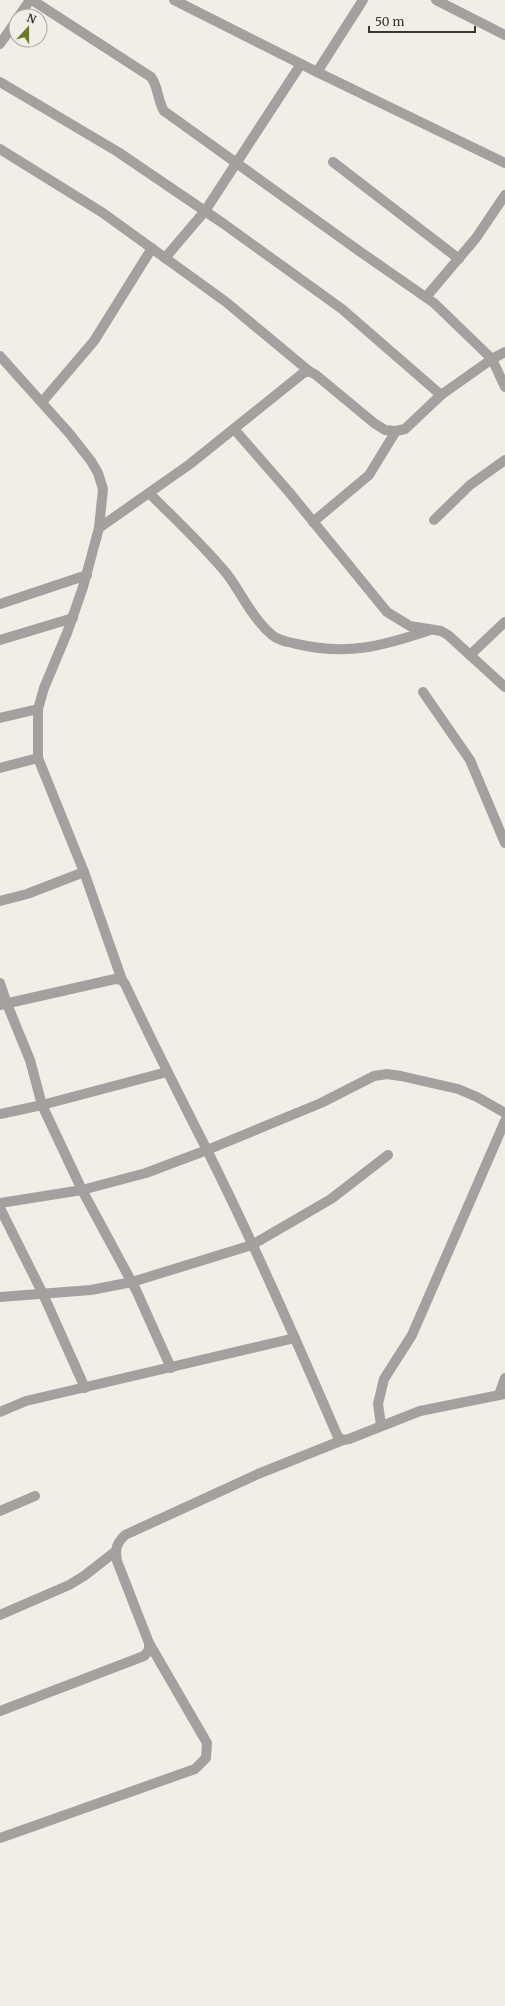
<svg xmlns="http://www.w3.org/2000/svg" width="505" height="2006" font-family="Merriweather,serif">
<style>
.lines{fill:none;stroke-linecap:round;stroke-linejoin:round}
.minor{stroke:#a4a09f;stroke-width:10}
</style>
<rect width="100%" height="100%" fill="#f0eee7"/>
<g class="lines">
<g class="minor">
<path d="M32,0L151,77C159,88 157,100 164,111L362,253L434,303L492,359L505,387"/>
<polyline points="174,0 317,72 505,163"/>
<polyline points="436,0 505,35"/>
<polyline points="19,16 30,0"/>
<polyline points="0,44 16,21"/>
<polyline points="317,72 363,0"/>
<polyline points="0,82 118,152 224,224 342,309 441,395"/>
<polyline points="0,149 103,213 226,302 309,371"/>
<polyline points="333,162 459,259"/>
<polyline points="165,258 205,211 301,64"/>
<polyline points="426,297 476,238 505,195"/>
<polyline points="0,356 69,433 91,461 98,473 103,489 99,528 83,587 67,633 44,688 38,709 38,758 84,872 122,980"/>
<polyline points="42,402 94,341 152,248"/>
<polyline points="234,429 289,492 387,612 410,626 441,631 448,635 505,687"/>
<path d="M149,493C175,519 203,545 227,574C242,594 252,618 272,635C279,641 288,642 297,644C347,656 383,646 430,630"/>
<polyline points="434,520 470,485 505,460"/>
<polyline points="313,522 369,475 396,431"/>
<polyline points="99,528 190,464 302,374 309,371 316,375 374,423 385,430 396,431 405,429 441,395 492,359 505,352"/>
<polyline points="0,604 87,575"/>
<polyline points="0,640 73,618"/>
<polyline points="470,655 505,622"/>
<polyline points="423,692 470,760 505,843"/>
<polyline points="0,718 38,709"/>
<polyline points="0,768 38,758"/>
<polyline points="0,901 27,894 84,872"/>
<polyline points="0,983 7,1004 30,1060 42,1105 82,1190 136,1290 171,1368"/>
<path d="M0,1005L115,979L122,980L125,984C151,1040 179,1095 207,1150C254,1244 296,1340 338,1437L343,1440L349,1439L420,1411L505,1394"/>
<polyline points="0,1114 42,1105 167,1072"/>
<polyline points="0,1203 82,1190 146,1173 207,1150 321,1103 374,1076 387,1074 401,1076 458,1089 477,1097 505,1113"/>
<polyline points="0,1208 43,1294 85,1388"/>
<polyline points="0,1297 91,1290 132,1282 252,1245 331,1199 388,1155"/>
<polyline points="499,1395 505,1378"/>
<polyline points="0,1412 26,1401 295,1338"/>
<polyline points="381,1425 378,1404 384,1379 412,1335 505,1121"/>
<polyline points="0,1511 35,1496"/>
<polyline points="0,1615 69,1585 84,1576 116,1551"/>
<path d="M0,1711L144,1656L149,1650V1643L117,1561C115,1549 116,1544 125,1535L258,1474L343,1440"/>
<polyline points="0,1838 195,1769 206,1758 207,1743 149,1643"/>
</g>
</g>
<g transform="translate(28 28) rotate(21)"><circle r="19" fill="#f0eee7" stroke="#a6a49f"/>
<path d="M0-3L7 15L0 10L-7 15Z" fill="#6c7a27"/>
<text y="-6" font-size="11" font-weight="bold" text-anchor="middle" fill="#373633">N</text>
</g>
<path d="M369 26v6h106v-6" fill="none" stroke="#373633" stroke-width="2"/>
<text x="375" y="26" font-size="12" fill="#373633" stroke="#f0eee7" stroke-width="3" paint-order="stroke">50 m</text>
</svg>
